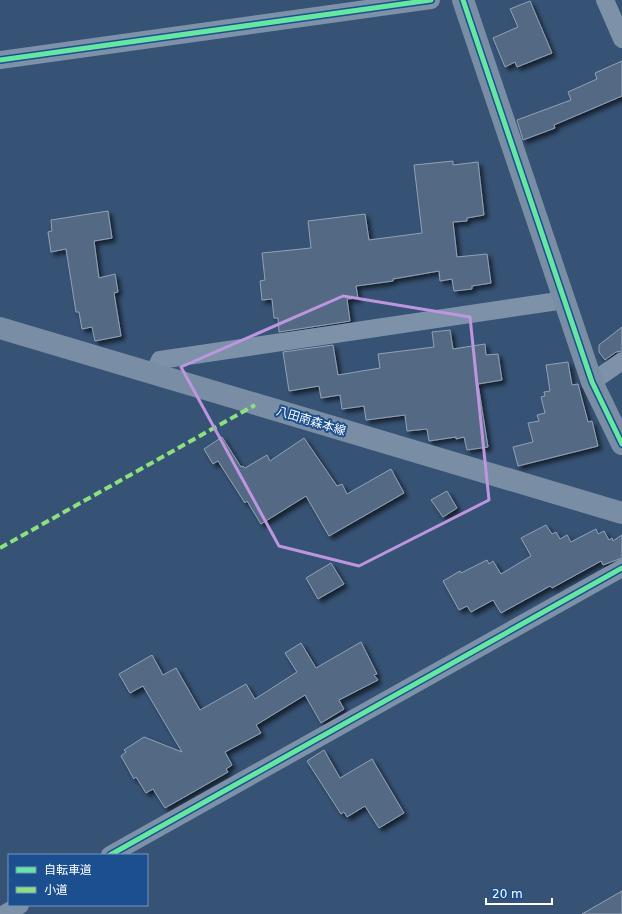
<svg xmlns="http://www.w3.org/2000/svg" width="622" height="914" font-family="'DejaVu Sans','Noto Sans JP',sans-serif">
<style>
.building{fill:#526984;stroke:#92a2b6;filter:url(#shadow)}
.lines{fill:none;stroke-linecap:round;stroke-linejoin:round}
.street{stroke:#7d92a8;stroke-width:18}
.secondary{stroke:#798da4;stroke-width:22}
.quiet{stroke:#8de07e;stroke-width:4;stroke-dasharray:8 4;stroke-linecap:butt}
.cycleway-casing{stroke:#1b4f8f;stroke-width:8}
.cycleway{stroke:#66e7a1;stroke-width:5}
.marked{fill:none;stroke:#bd96df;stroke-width:3;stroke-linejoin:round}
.labels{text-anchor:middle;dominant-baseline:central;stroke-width:4;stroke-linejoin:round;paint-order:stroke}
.street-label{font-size:12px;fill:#fff;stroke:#1b4f8f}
</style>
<defs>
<filter id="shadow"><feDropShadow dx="3.5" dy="3.5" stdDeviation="2" flood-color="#0009"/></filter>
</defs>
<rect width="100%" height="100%" fill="#365274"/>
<g class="building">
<polygon points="530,1 552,53 517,67 515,62 505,67 493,38 518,27 510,9"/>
<polygon points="622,61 622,96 554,125 555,128 523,140 517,120 571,100 568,92 597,79 595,73"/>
<polygon points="453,161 453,165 478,162 484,215 467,218 467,221 453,222 457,257 487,254 491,283 472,286 472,289 454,291 452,279 440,281 439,271 393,279 393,281 356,286 358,298 347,299 350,321 279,332 278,318 274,318 272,299 262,300 260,281 265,280 262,253 311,248 308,221 365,214 369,240 422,233 414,165"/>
<polygon points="108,211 112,238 94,241 99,278 115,274 118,292 114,293 121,336 95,341 92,327 82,329 79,312 76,312 66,249 51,252 48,232 52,231 51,220"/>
<polygon points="622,327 622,351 616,352 605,360 599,352 599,345"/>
<polygon points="450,330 453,349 485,344 486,355 498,354 502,380 478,384 488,447 467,450 464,437 456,439 456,437 429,441 427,429 407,431 405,415 366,420 364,406 342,409 340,395 321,398 319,386 289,391 283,352 333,345 338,375 380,368 378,354 434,347 432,332"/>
<polygon points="568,362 572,385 578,384 588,422 592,421 598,446 518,466 513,447 533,442 528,423 539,421 537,415 545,413 541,397 545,396 544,392 550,391 546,365"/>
<polygon points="222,437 241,467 243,466 245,468 267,455 270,461 304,438 337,486 342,484 347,494 391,469 404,493 329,536 306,496 261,524 247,501 245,503 218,461 213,464 204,449"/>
<polygon points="447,491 457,508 443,517 431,500"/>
<polygon points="546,525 552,534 556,532 560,539 567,535 571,542 596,529 598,534 604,531 609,540 612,538 613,541 622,535 622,558 603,565 601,561 552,588 550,586 501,613 493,600 471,612 467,606 459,610 443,581 460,571 461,573 487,560 489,564 493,561 501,574 531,556 521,538"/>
<polygon points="331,563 344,584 318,599 306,578"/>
<polygon points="361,642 377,674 374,675 378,680 339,700 344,709 321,723 305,695 256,725 261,733 225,752 232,765 226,769 228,772 165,808 153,789 146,793 136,777 134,779 121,756 126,752 124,750 144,737 182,752 143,686 130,693 119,674 152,655 163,675 176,668 200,710 246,684 255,699 297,672 285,653 301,643 316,668"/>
<polygon points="324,750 340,778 372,759 404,813 379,828 365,806 347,817 344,812 341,814 307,761"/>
<polygon points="622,891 622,914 582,914"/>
</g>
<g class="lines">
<g class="street">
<polyline points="605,0 622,39"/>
<polyline points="0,60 431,0"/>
<polyline points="153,374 160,360 565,300"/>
<polyline points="592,382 622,361"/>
<polyline points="110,855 622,568"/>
<polyline points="4,914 20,905"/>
</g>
<g class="secondary">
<polyline points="463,0 592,382 622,444"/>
<polyline points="0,328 622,513"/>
</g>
<polyline class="quiet" points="0,548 255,405"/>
<g class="cycleway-casing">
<g id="cycleway">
<polyline points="463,0 592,382 622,444"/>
<polyline points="0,60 431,0"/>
<polyline points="110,855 622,568"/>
</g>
</g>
<use href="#cycleway" class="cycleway"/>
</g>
<path class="marked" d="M343,296L470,317L489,500L359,566L279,546L181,367Z"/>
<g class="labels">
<g class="street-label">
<text transform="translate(311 421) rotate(17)">八田南森本線</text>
</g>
</g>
<rect x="8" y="854" width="140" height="52" fill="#1b4f8f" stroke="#7695bc"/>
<rect x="16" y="867" width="20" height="6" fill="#66e7a1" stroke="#7695bc"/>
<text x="44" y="874" font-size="12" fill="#ffffff">自転車道</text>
<rect x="16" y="887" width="20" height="6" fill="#8de07e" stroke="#7695bc"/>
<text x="44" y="894" font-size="12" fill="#ffffff">小道</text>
<path d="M486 898v6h66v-6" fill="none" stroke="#ffffff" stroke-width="2"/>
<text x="492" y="898" font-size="12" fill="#ffffff" stroke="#1b4f8f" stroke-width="3" paint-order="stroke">20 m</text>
</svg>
